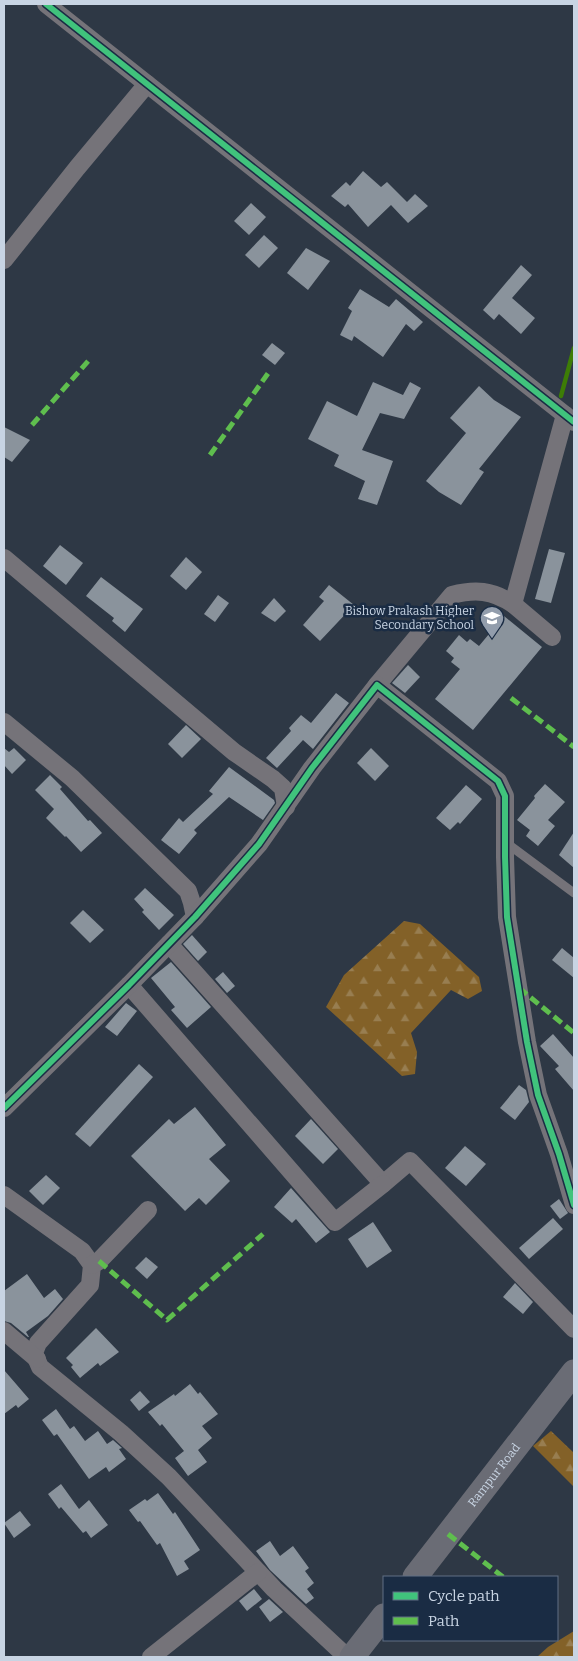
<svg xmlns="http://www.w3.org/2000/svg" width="578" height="1661" font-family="Bitter,serif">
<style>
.forest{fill:url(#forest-firs)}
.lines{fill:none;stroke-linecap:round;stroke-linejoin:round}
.stream{stroke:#3d7d06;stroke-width:4.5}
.building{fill:#8a939c}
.service{stroke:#757379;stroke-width:9}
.minor{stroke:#757379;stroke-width:18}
.secondary{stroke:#6a6c75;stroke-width:25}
.quiet{stroke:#5fbe4e;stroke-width:5;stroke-dasharray:10 5;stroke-linecap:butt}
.cycleway-casing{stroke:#1a2c44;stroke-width:9}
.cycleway{stroke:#40c37c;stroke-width:6}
.labels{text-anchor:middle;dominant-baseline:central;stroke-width:5;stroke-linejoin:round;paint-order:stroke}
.poi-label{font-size:12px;fill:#c8d4e3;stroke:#1a2c44;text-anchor:end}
.street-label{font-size:12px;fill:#c8d4e3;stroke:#1a2c44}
</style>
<defs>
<pattern id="forest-firs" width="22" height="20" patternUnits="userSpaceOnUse" patternTransform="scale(1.25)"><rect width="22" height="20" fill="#836128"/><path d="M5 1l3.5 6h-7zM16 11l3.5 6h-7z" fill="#987e51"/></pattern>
</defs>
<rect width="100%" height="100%" fill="#2e3845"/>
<g class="forest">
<polygon points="404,921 420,924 479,977 482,991 468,999 451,990 411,1033 417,1052 415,1074 402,1076 326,1007 344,975"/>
<polygon points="551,1431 574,1453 574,1487 533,1446"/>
<polygon points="574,1631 574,1657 537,1657 548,1647"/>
</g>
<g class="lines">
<polyline class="stream" points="561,396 574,348"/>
</g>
<g class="building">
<polygon points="363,171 381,187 387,182 407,202 415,194 428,206 408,223 391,205 368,227 348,204 345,207 331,196 346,182 350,186"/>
<polygon points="251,203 266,217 249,235 234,221"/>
<polygon points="264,235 278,248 259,268 245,255"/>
<polygon points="306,248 330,261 308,290 287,273"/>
<polygon points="521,265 532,275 512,298 535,318 521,334 499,314 494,320 483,310"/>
<polygon points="360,289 389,307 396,299 423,322 414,331 406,324 383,357 354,336 352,341 340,335 352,311 348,308"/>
<polygon points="272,343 285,353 275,365 262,355"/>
<polygon points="373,382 403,395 410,382 421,388 404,419 380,413 362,450 393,461 377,505 358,499 365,481 334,466 339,455 308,439 327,401 357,416"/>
<polygon points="479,386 494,400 521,417 479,469 484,472 461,505 439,492 426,481 466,433 450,418"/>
<polygon points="4,427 30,440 12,462 4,457"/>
<polygon points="60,545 83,563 66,585 43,566"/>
<polygon points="549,549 565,553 551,603 535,599"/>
<polygon points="186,557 202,572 186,590 170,576"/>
<polygon points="101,577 143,609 125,632 112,621 114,618 86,596"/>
<polygon points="329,585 354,605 320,641 303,625 324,601 319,597"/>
<polygon points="218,595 229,603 215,622 204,614"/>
<polygon points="274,598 286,611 275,622 261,613"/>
<polygon points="504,616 542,647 473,730 435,699 460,669 451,662 454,658 446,651 459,635 467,642 470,639 479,646"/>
<polygon points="408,665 420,677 405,693 392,683"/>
<polygon points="336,693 349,703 313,749 303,740 277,768 266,758 291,731 289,728 301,715 311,723"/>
<polygon points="186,725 201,739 182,758 168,744"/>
<polygon points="4,748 9,752 14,748 26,760 12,774 4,765"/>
<polygon points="371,748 389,766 375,781 357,763"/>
<polygon points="229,767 274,800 275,803 263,820 229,797 194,830 197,833 179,854 161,840 179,818 183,822 213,794 209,791"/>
<polygon points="50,775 62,787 60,789 88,821 90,820 102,833 81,852 66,836 65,837 46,818 54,809 35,790"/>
<polygon points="545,784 565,802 548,820 555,826 538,846 526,836 530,830 517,820 535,798 534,796"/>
<polygon points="466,785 482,799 460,824 458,822 450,830 436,818"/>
<polygon points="574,832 574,868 559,855"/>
<polygon points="145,888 174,915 159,930 142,912 144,910 134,899"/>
<polygon points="83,910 104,930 90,943 70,923"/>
<polygon points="192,935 207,952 198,961 183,944"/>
<polygon points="562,948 574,958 574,978 552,960"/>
<polygon points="171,962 211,1007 187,1028 171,1010 175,1007 151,978"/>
<polygon points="223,972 235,986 227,993 215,979"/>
<polygon points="126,1003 137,1011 117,1036 105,1027"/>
<polygon points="553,1034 574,1058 574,1091 555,1069 559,1066 540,1046"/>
<polygon points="139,1064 153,1077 90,1147 75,1134"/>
<polygon points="519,1085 526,1090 529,1102 515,1120 500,1108"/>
<polygon points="195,1107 226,1145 209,1159 230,1181 206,1205 199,1198 185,1211 131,1156 169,1119 174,1124"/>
<polygon points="311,1119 338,1149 323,1164 295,1136"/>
<polygon points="465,1146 486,1164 466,1186 445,1168"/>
<polygon points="46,1175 60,1188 43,1205 29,1191"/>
<polygon points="291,1188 330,1232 316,1243 296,1219 292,1223 274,1207"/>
<polygon points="559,1199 568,1213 560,1219 550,1206"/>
<polygon points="553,1218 563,1229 529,1259 519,1248"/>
<polygon points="373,1222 392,1251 367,1268 348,1239"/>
<polygon points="146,1257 158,1267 147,1279 135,1268"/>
<polygon points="27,1274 44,1298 55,1289 63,1299 48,1316 26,1332 29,1337 28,1337 11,1323 4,1321 4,1291"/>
<polygon points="515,1283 533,1302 523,1314 503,1297"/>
<polygon points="96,1328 119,1352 100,1366 98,1363 80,1378 71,1367 73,1365 66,1358"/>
<polygon points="4,1370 29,1399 18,1408 16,1405 4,1414"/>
<polygon points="190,1384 198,1394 200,1392 218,1414 202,1426 212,1438 198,1450 207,1462 188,1476 175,1458 184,1451 162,1424 160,1426 148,1412 174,1394 175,1396"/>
<polygon points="140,1391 150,1402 139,1411 130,1400"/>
<polygon points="56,1409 70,1429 74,1426 85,1441 98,1431 107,1444 113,1440 122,1448 119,1449 126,1459 109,1472 106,1467 89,1479 57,1434 54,1436 42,1420"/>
<polygon points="61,1484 79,1509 89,1500 108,1525 91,1538 86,1531 83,1533 61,1507 59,1509 48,1494"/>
<polygon points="158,1493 173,1514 175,1512 200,1550 184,1561 189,1569 177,1576 160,1543 157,1545 140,1521 138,1522 129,1510 145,1499 147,1501"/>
<polygon points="20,1511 31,1525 14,1538 4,1523"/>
<polygon points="270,1541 280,1556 293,1546 309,1568 305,1571 314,1583 307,1589 314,1598 306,1604 270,1570 256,1551"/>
<polygon points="254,1589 262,1599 247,1611 239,1601"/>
<polygon points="269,1599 283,1612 270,1622 259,1607"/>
</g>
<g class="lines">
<polyline class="service" points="505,842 574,893"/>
<g class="minor">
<polyline points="46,4 574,422"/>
<polyline points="4,260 77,168 147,84"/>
<polyline points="4,558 234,752 273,779 283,788 286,807"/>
<polyline points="513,604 552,637"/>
<path d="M377,685L452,595C475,589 492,590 513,604L565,415"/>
<polyline points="4,722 72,778 188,891 192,903 195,917"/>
<polyline points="169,944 383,1184 410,1161 574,1329"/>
<polyline points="129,985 335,1222 383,1184"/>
<polyline points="4,1108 129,985 195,917 259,844 312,768 377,685 498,781 505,796 505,857 507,917 527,1042 538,1095 559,1154 574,1205"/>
<polyline points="4,1195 82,1251 92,1265 90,1285 38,1343 34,1353 40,1367 121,1433 169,1477 274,1589 347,1657"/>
<polyline points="92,1265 99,1261 148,1210"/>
<polyline points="4,1331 37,1359"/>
<polyline points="151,1657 258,1572"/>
</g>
<g class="secondary">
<path id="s1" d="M415,1577L574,1372"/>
<polyline points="352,1657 384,1616"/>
</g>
<g class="quiet">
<polyline points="32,425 90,359"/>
<polyline points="210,455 269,372"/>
<polyline points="511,698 574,747"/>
<polyline points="519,988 574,1033"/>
<polyline points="99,1261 167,1320 263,1234"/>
<polyline points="448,1534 503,1577"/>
</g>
<g class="cycleway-casing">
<g id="cycleway">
<polyline points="46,4 574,422"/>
<polyline points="4,1108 129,985 195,917 259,844 312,768 377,685 498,781 505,796 505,857 507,917 527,1042 538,1095 559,1154 574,1205"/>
</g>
</g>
<use href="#cycleway" class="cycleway"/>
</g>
<defs>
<g id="school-pin" transform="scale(1.25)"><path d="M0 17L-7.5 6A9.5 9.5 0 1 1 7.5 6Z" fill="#929dac" stroke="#1a2c44"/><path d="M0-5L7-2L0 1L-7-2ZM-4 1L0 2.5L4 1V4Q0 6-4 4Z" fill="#fff"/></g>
</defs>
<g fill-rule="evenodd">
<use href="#school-pin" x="492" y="618"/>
</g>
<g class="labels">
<g class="poi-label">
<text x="474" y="611">Bishow Prakash Higher<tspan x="474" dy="14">Secondary School</tspan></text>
</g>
<g class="street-label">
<text stroke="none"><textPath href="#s1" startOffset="129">Rampur Road</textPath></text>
</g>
</g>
<rect width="578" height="1661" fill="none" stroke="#c8d4e3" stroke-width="10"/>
<rect x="383" y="1576" width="175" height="65" fill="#1a2c44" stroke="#606f84"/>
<rect x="393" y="1592" width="25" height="8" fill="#40c37c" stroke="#606f84"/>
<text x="428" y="1601" font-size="15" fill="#c8d4e3">Cycle path</text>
<rect x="393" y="1617" width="25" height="8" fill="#5fbe4e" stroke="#606f84"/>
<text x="428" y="1626" font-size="15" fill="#c8d4e3">Path</text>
</svg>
